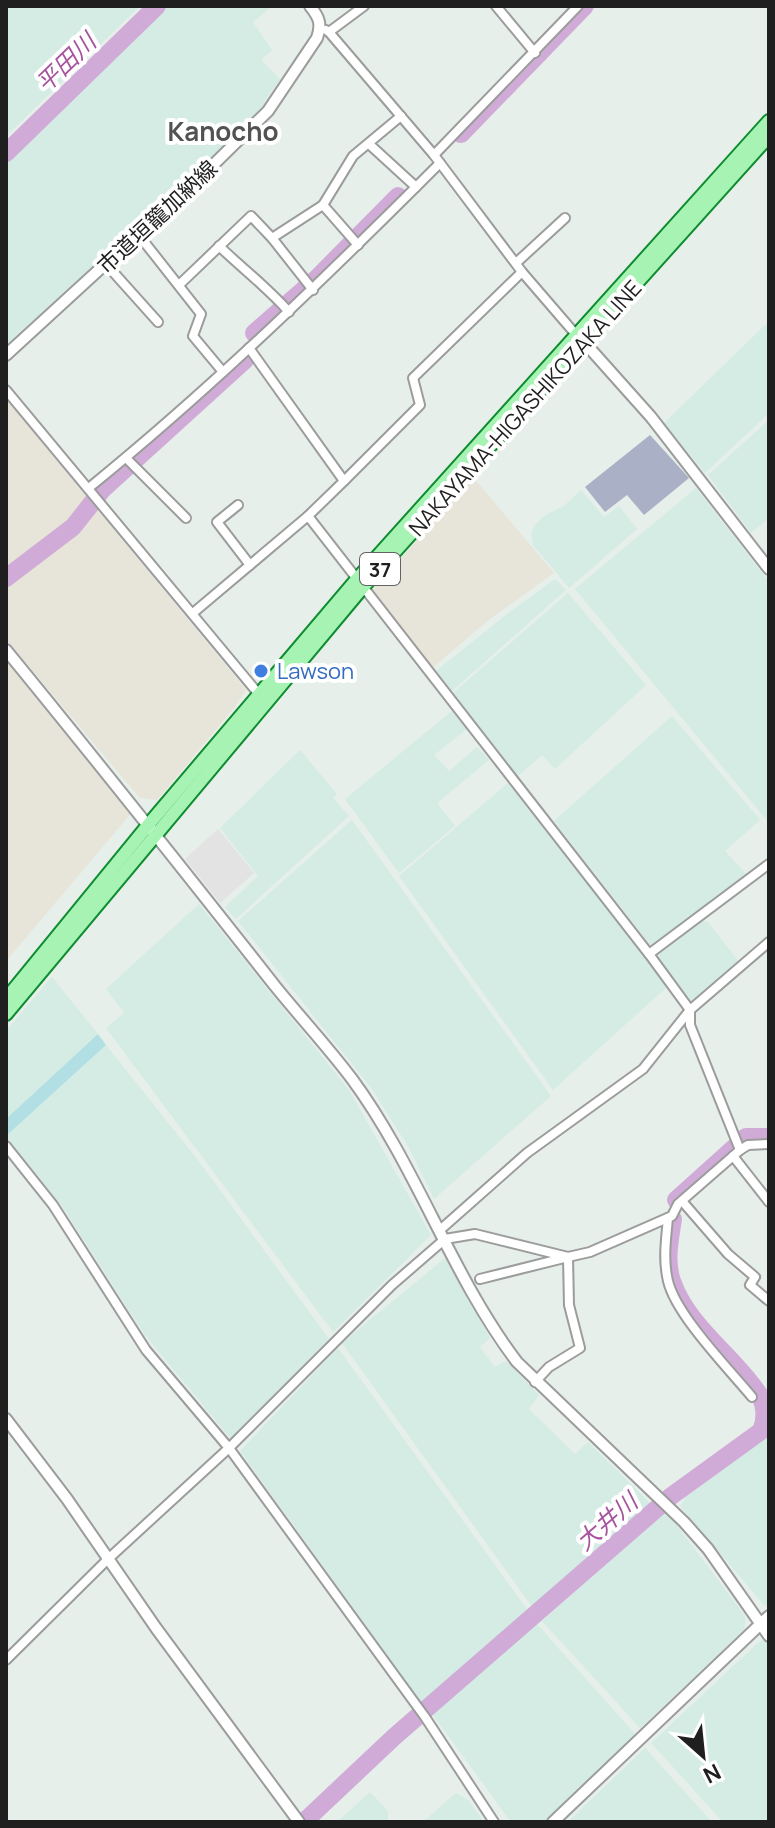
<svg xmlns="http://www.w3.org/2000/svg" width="775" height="1828" font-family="Manrope,'Noto Sans JP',sans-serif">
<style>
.industrial{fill:#e7e4d9}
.farmland{fill:#d4ece4}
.grass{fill:#b1dfe4}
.cemetery{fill:#aab1c6}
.parking{fill:#e3e3e3}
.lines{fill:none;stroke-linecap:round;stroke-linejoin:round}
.river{stroke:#d1abd8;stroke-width:18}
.minor-casing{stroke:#9c9c9c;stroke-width:12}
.tertiary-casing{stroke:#9c9c9c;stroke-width:14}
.primary-casing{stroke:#0e8c30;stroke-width:16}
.minor{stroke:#fff;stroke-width:8}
.tertiary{stroke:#fff;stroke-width:10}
.primary{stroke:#a7f3b4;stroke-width:12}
.shop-dot{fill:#3f7fe0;stroke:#fff;stroke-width:3}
.labels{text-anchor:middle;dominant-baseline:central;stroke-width:8;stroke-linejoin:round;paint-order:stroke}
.shield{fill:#fff;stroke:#626262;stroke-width:2}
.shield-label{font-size:20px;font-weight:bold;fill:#1f1f1f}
.street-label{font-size:22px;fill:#1f1f1f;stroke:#fff}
.shop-label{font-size:22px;fill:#366cbe;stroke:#fff;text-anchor:start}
.water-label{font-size:24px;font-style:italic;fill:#a6549e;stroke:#fff}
.quarter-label{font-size:26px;font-weight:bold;fill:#525252;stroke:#fff}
</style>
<rect width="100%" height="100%" fill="#e6efe9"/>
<g class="industrial">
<polygon points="6,399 246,690 234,708 157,800 140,798 6,639"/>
<polygon points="473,477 554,573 490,619 432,668 371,592"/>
<polygon points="6,660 133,811 6,961"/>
</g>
<g class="farmland">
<polygon points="6,6 140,6 6,136"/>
<polygon points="167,6 272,6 253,22 272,50 261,60 280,79 259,110 201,167 6,345 6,161"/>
<polygon points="766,324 769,327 769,413 705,473 664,423"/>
<polygon points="769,420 769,518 751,533 708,475"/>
<polygon points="696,488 769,582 769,823 575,589"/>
<polygon points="581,490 604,517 619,506 637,529 569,588 533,545 531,534 535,525 544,516 564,506"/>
<polygon points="555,579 566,590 452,691 436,671 502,618"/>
<polygon points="568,593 646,685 555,769 542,755 518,776 453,693"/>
<polygon points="452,711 467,729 434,755 449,771 477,747 489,760 437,803 455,826 399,873 345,799"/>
<polygon points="672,716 760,820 725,851 746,874 651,946 554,821"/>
<polygon points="300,750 337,794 333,798 349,816 236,919 225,907 258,876 220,828"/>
<polygon points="508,783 668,986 553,1090 399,876"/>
<polygon points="352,820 551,1096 434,1199 409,1148 372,1089 238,921"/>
<polygon points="199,904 349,1090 431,1235 333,1332 106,1028 124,1013 106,989"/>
<polygon points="701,921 708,922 739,962 694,1004 658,959 659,953"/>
<polygon points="52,977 98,1034 6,1119 6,1031"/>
<polygon points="106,1045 198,1160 329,1339 231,1439 144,1334 62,1206 6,1136"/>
<polygon points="445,1258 490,1338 480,1347 495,1367 506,1361 539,1395 529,1409 575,1454 588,1442 650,1503 533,1608 342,1343"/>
<polygon points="338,1348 529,1612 424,1706 240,1451"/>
<polygon points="769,1435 769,1605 764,1605 680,1506 686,1497"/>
<polygon points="666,1511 745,1616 745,1623 744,1630 640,1728 542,1621"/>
<polygon points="536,1623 636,1735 544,1822 511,1822 433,1715"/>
<polygon points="766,1639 769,1643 769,1822 723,1822 651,1743 759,1642"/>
<polygon points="645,1748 712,1822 568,1822"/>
<polygon points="370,1792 388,1811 388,1822 337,1822"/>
<polygon points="456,1793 468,1800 484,1822 423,1822"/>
</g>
<polygon class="grass" points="98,1034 106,1045 6,1136 6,1119"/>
<polygon class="cemetery" points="650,435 689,478 644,515 627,495 605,512 585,487"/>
<polygon class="parking" points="218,829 254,873 220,903 185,859"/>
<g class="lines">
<g class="river">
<polyline points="461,134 585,6"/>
<polyline points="6,153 157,6"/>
<polyline points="254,333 317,278 398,196"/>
<polyline points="6,578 73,527 103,489 245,360"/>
<polyline points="676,1200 746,1137 769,1137"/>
<path d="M309,1822L307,1819L394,1737L670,1497L761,1431C767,1418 765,1401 756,1390C730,1353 687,1325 672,1281C665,1261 670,1239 673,1219"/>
</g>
<g class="minor-casing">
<g id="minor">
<polyline points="496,6 535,53"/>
<polyline points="326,30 329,32 364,6"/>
<polyline points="329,32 434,155 522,272 578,337"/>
<polyline points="369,144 416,187"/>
<polyline points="434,155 578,6"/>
<polyline points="323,205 353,156 401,116"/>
<polyline points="138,234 201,314 193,336 223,372"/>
<path d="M219,246C243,269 268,288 289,312"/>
<polyline points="516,263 565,218"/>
<polyline points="106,264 158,322"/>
<polyline points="179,285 251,216 272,238"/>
<polyline points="313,290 272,238 323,205 358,245"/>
<polyline points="249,348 344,481 308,516 649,954"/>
<polyline points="6,390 262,698"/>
<polyline points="126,458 186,518"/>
<polyline points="344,481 420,405 413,378 522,272"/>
<path d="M90,487C213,387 327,276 440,163"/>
<polyline points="238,505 217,522 250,565"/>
<polyline points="193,613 308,516"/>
<polyline points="769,864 649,954 690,1010 769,942"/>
<polyline points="690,1011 690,1025 740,1150"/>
<polyline points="6,1146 53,1205 146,1350 229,1448 425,1717 494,1822"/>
<polyline points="733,1156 769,1202"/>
<polyline points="682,1201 728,1254 755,1277 750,1285 769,1301"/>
<path d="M668,1218C666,1239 663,1260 668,1281C676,1315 728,1368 752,1397"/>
<polyline points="440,1230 527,1153 643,1069 690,1010"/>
<polyline points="480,1279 568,1257 569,1305 580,1348 549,1367 535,1382"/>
<polyline points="6,1660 107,1560 229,1448 392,1285 445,1239 475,1234 568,1257 590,1252 672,1216 678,1204 740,1150 748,1145 769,1144"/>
</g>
</g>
<g class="tertiary-casing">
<g id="tertiary">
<polyline points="585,343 651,417 769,569"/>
<path d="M6,355L210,168L268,111L317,38C322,24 319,17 310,6"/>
<path d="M6,650C97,761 186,873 275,986C300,1017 328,1047 352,1079C417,1167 451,1275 517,1362L684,1522L708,1549L769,1636"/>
<polyline points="6,1419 67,1499 156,1628 299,1822"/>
<polyline points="553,1822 769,1616"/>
</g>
</g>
<g class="primary-casing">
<g id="primary">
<polyline points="6,999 149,824 358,578 769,121"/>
<polyline points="6,1014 363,587 769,136"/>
</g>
</g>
<use href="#minor" class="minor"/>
<use href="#tertiary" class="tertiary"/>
<use href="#primary" class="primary"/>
</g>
<circle class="shop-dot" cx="261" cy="671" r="8"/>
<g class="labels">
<rect class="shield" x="360" y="553" width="40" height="32" rx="6"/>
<g class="shield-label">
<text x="380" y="569">37</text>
</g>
<g class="street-label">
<text transform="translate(157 217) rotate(-43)">市道垣籠加納線</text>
<text transform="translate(525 408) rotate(-48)">NAKAYAMA-HIGASHIKOZAKA LINE</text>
</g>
<g class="shop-label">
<text x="277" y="671">Lawson</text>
</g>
<g class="water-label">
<text transform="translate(65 62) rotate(-44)">平田川</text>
<text transform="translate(606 1521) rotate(-41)">大井川</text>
</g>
<g class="quarter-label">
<text x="223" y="131">Kanocho</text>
</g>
</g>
<rect width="775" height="1828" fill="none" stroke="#1f1f1f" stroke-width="16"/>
<g transform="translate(703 1756) rotate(153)" stroke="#ffffff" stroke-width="6" paint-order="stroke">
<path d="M0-6L14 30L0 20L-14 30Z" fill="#1f1f1f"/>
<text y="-12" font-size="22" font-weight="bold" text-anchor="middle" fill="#1f1f1f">N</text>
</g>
</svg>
